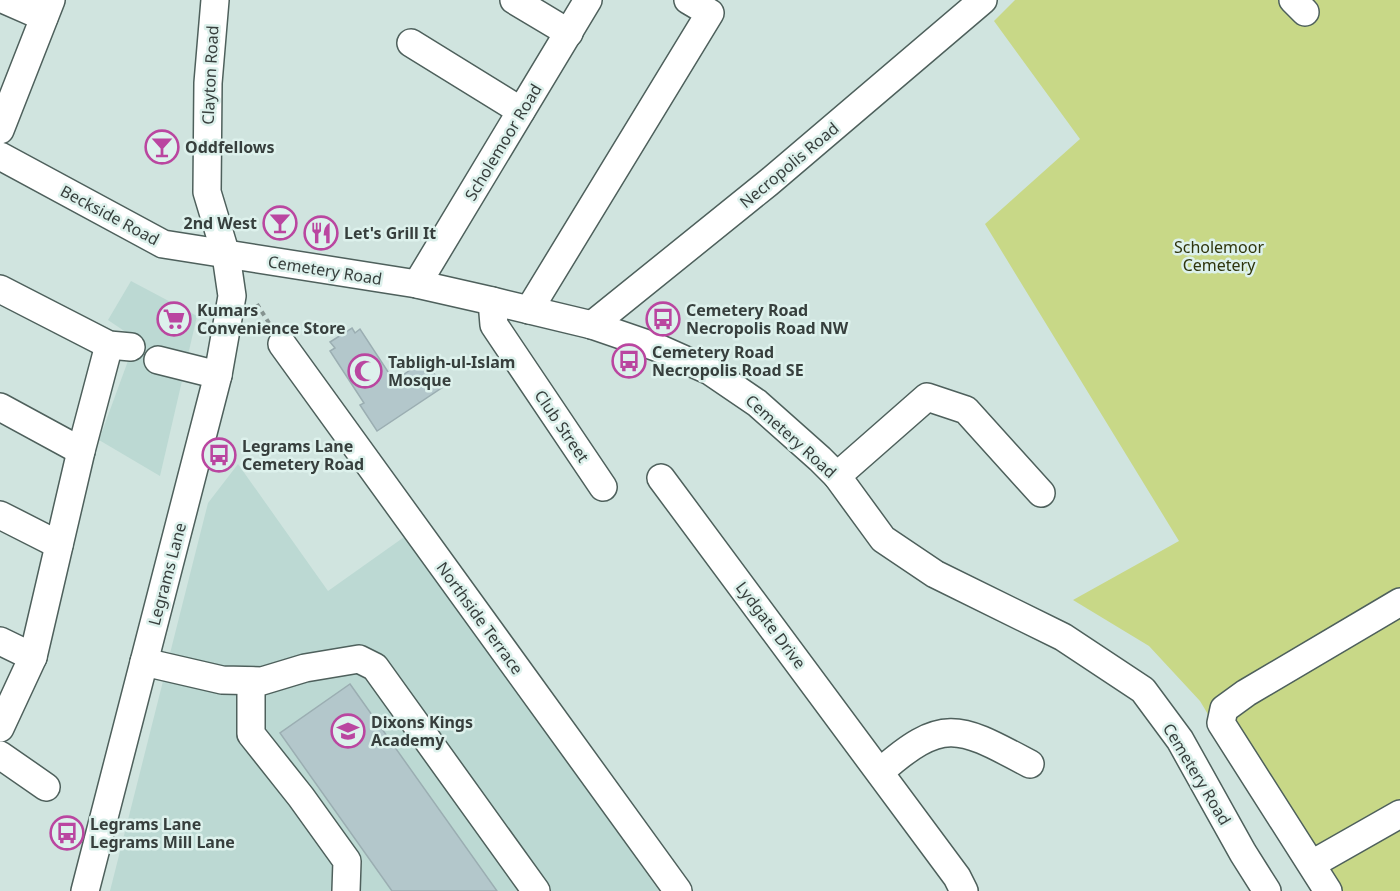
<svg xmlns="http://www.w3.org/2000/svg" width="1400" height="891" font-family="'Noto Sans',sans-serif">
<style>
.built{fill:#bcd9d3}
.green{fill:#c8d887}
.building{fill:#b3c7cb;stroke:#9baeb2;stroke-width:1.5}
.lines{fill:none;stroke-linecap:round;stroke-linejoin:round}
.minor-casing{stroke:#4e605c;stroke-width:30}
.path{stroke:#859390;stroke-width:4;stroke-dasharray:4.5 4.5;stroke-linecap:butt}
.minor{stroke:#fff;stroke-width:27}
.labels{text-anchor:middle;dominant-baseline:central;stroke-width:5;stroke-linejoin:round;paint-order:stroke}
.street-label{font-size:16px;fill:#373f3d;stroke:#ddf1ec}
.poi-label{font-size:16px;font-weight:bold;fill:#373f3d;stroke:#ddf1ec;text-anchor:start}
.park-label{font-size:16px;fill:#2f350c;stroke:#ddf1ec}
</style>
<rect width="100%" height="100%" fill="#d0e4df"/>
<g class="built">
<polygon points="131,281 197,316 160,476 99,440 136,339 108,320"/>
<polygon points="238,464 328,591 407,535 659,891 110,891 208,503"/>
</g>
<polygon class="green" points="1015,0 1400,0 1400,891 1314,891 1200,701 1149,646 1073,600 1179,541 985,224 1080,139 994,21"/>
<g class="building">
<polygon points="352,328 355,333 360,329 394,381 425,360 443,387 377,431 360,405 364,403 330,351 335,348 330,342"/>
<polygon points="350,684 497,891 392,891 280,733"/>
</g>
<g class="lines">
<g class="minor-casing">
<g id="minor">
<polyline points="5,0 44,17"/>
<polyline points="514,0 569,33"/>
<polyline points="1293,0 1305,12"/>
<polyline points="411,43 521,111"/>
<polyline points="0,130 51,0"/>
<polyline points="0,156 163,244 417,284 492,301 592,325 656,347 710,371 757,403 820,459 837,476 883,539 935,574 1063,637 1143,690 1180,740 1243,853 1267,891"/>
<polyline points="417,284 588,0"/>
<polyline points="0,289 109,345 131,347"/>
<polyline points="492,301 494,325 603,487"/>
<polyline points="529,310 710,13 688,0"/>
<polyline points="592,325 768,183 983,0"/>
<polyline points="282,344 678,891"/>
<polyline points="158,360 218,375"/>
<polyline points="0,407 81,451"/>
<polyline points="837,476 927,397 966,410 1041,493"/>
<polyline points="661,478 957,877 964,891"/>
<polyline points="0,515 59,545"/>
<polyline points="0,641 33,657"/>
<polyline points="144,662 222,680 262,681 305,668 359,659 375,667 536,891"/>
<polyline points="251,681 251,734 301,797 347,861 346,891"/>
<polyline points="0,728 33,657 81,451 109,345"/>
<polyline points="0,755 46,787"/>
<path d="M880,772C944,715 960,727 1030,764"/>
<polyline points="1312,864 1400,814"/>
<polyline points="85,891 218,375 232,296 226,255 207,192 208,83 215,0"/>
<polyline points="1328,891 1221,723 1224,709 1246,693 1400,602"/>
</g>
</g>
<polyline class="path" points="257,304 269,323"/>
<use href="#minor" class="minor"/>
</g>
<defs>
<g id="bar-ring" transform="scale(1.725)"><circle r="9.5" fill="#ddf1ec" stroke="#ba46a0" stroke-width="1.5"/><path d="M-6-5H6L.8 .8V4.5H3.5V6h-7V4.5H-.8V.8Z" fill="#ba46a0"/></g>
<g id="restaurant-ring" transform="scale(1.725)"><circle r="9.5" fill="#ddf1ec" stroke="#ba46a0" stroke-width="1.5"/><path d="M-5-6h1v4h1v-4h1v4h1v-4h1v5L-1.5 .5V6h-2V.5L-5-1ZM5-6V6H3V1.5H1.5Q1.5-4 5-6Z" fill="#ba46a0"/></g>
<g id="supermarket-ring" transform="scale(1.725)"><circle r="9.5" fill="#ddf1ec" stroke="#ba46a0" stroke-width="1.5"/><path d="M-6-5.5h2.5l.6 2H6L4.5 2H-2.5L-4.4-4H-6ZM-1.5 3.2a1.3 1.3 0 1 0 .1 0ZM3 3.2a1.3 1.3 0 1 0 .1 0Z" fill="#ba46a0"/></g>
<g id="bus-ring" transform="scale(1.725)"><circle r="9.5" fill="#ddf1ec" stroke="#ba46a0" stroke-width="1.5"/><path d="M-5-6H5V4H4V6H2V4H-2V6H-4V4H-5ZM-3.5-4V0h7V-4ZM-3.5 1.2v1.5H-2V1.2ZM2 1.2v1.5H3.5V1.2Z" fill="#ba46a0"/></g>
<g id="mosque-ring" transform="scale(1.725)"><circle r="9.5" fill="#ddf1ec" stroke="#ba46a0" stroke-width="1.5"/><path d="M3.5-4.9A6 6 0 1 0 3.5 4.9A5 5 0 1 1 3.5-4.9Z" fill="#ba46a0"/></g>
<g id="school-ring" transform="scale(1.725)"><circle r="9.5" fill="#ddf1ec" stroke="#ba46a0" stroke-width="1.5"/><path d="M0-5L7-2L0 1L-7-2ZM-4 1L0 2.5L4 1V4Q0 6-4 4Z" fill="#ba46a0"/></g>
</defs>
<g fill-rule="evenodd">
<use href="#bar-ring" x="162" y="147"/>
<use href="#bar-ring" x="280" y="223"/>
<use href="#restaurant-ring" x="321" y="233"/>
<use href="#supermarket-ring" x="174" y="319"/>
<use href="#bus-ring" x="663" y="319"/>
<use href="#bus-ring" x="629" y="361"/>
<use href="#mosque-ring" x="365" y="371"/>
<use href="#bus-ring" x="219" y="455"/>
<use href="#school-ring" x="348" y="731"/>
<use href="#bus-ring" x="67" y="833"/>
</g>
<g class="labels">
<g class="street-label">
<text transform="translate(210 75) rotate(-87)">Clayton Road</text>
<text transform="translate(503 142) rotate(-59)">Scholemoor Road</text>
<text transform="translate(789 165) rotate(-40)">Necropolis Road</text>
<text transform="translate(110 215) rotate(28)">Beckside Road</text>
<text transform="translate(325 270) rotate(9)">Cemetery Road</text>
<text transform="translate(562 426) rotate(56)">Club Street</text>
<text transform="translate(791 436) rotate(42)">Cemetery Road</text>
<text transform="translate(167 574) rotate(-75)">Legrams Lane</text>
<text transform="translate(480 618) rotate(54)">Northside Terrace</text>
<text transform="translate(771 625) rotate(53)">Lydgate Drive</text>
<text transform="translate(1197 774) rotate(59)">Cemetery Road</text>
</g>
<g class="poi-label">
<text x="185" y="147">Oddfellows</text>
<text x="257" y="223" text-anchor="end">2nd West</text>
<text x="344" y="233">Let's Grill It</text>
<text x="197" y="310">Kumars<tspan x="197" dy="18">Convenience Store</tspan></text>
<text x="686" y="310">Cemetery Road<tspan x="686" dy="18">Necropolis Road NW</tspan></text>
<text x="652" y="352">Cemetery Road<tspan x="652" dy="18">Necropolis Road SE</tspan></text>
<text x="388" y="362">Tabligh-ul-Islam<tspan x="388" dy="18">Mosque</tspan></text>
<text x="242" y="446">Legrams Lane<tspan x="242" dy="18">Cemetery Road</tspan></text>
<text x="371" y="722">Dixons Kings<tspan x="371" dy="18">Academy</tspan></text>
<text x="90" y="824">Legrams Lane<tspan x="90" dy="18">Legrams Mill Lane</tspan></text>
</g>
<g class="park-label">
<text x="1219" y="247">Scholemoor<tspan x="1219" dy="18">Cemetery</tspan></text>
</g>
</g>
</svg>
